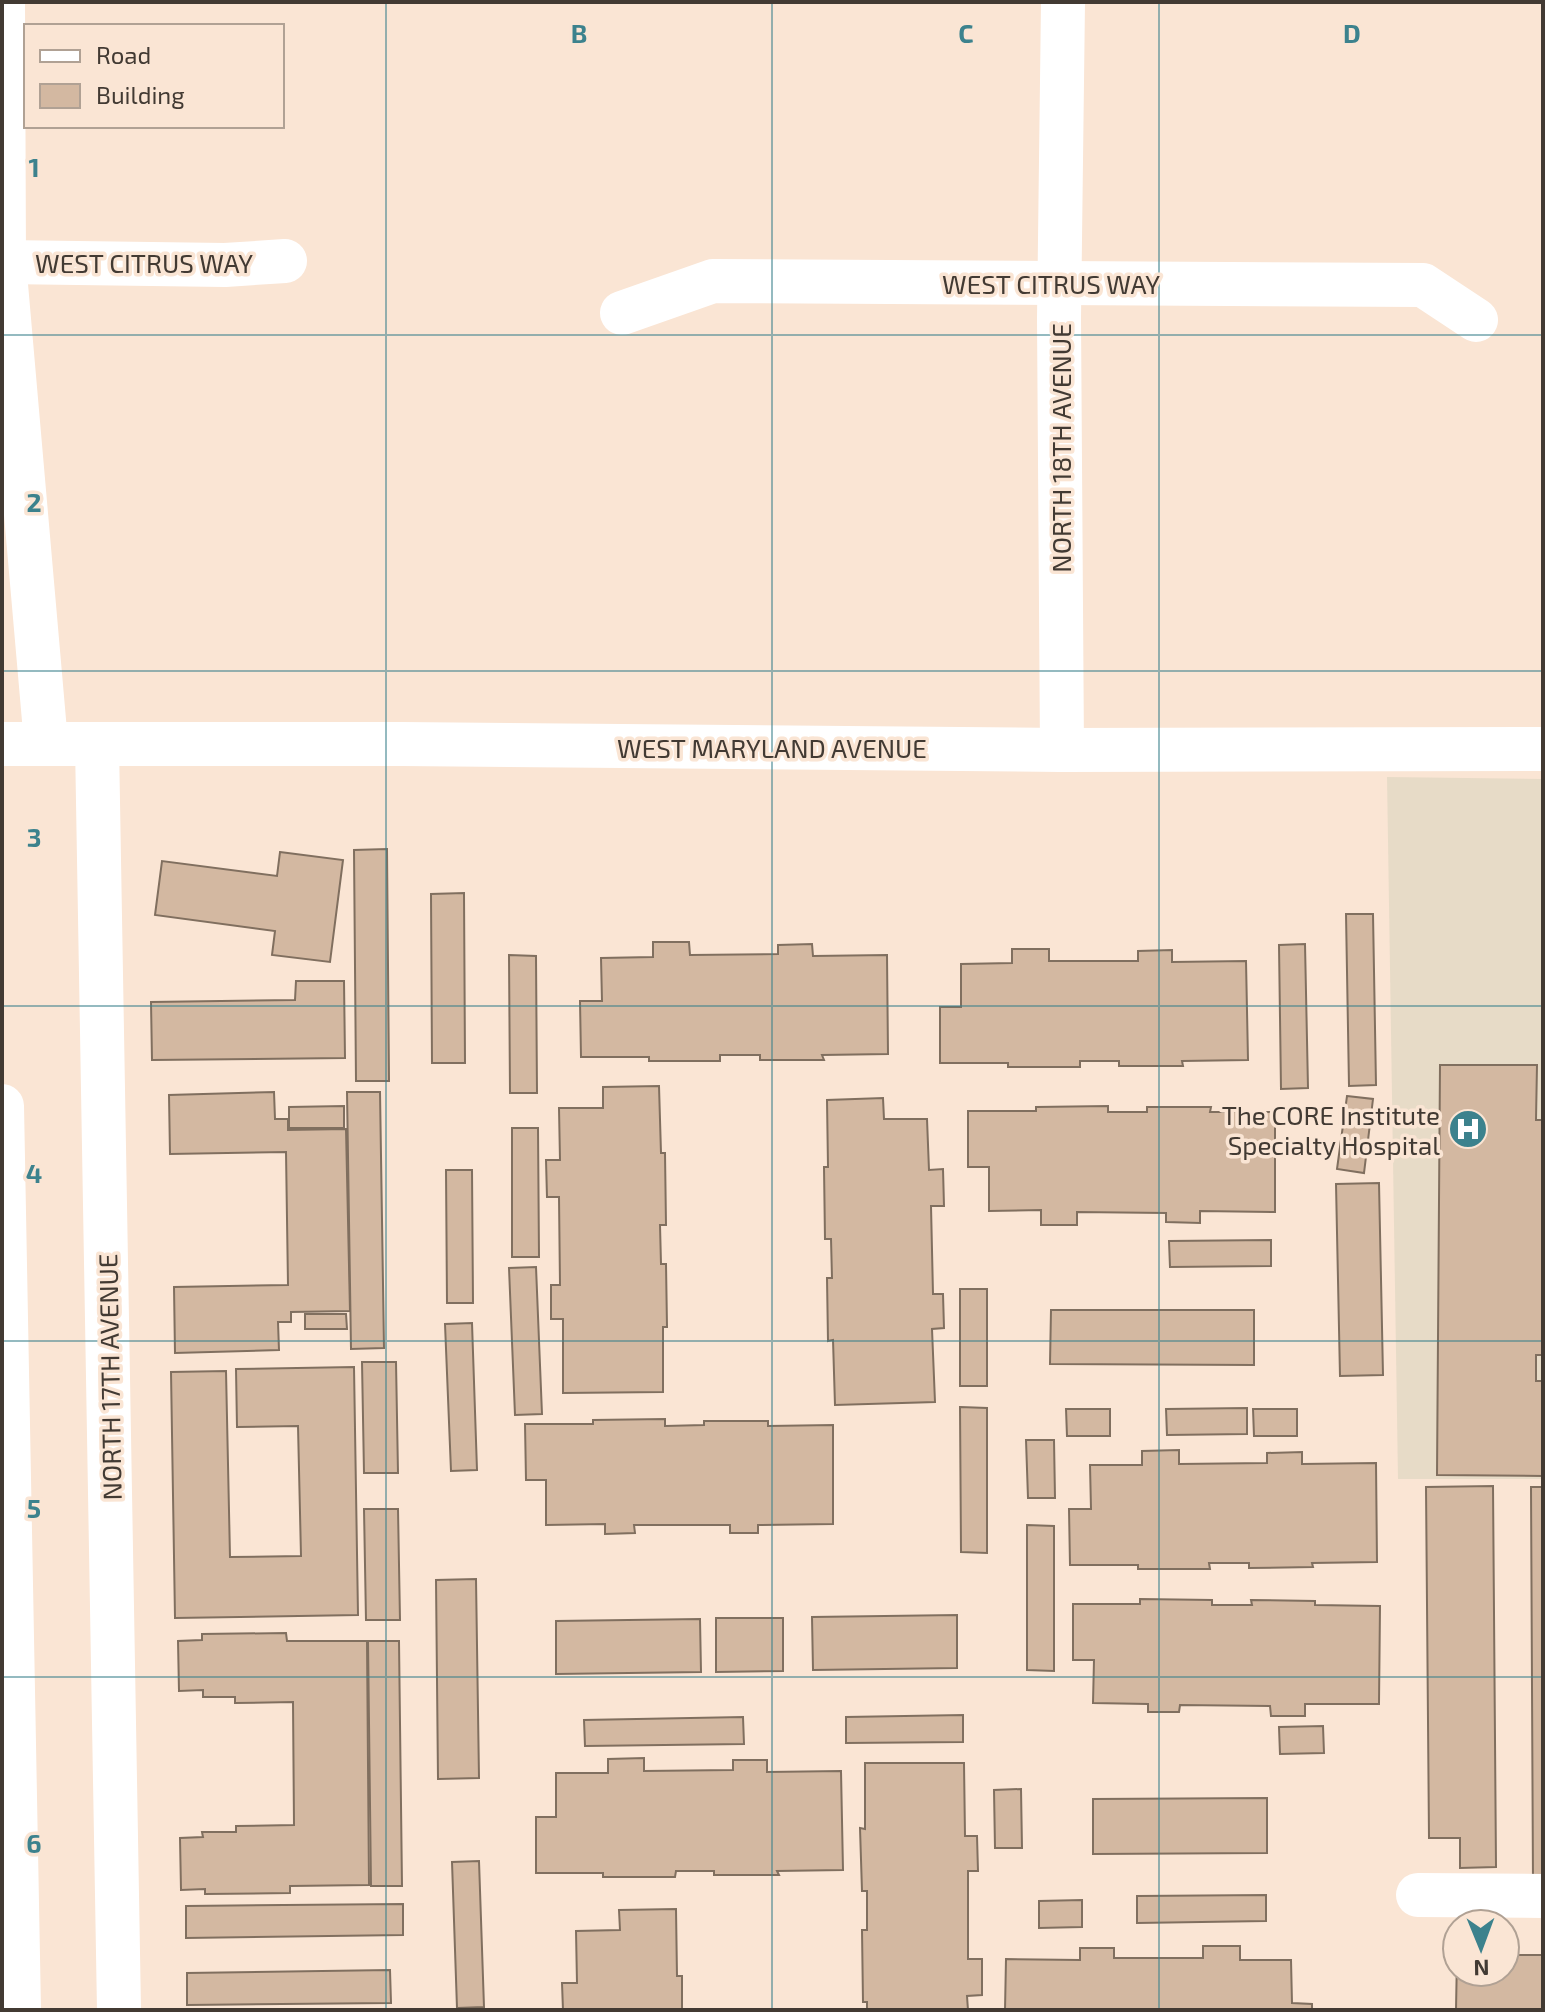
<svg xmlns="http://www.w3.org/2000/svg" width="1545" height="2012" font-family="'Exo 2',sans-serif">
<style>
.medical{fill:#e7dbc7}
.building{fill:#d3b8a1;stroke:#806f5f;stroke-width:2}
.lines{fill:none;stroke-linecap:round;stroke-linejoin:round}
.minor{stroke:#fff;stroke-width:44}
.grid{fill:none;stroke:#3c828d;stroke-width:2;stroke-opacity:0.55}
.labels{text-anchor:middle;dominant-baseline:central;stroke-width:7;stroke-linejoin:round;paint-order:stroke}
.street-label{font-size:26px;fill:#423a33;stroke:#fae5d4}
.poi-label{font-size:26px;fill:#423a33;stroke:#fae5d4;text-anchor:end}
.grid-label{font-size:26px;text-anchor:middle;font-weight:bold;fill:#3c828d;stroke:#fae5d4;stroke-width:7;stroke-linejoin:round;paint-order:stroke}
</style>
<rect width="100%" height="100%" fill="#fae5d4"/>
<polygon class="medical" points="1387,777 1543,779 1543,1479 1398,1479"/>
<g class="building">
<polygon points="387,849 389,1081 356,1081 354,850"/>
<polygon points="280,852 343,860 330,962 272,955 275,931 155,915 162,861 277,876"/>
<polygon points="464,893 465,1063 432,1063 431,894"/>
<polygon points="1346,914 1373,914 1376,1085 1349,1086"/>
<polygon points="653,942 689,942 690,955 778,954 778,945 812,944 813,956 887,955 888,1054 822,1055 824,1060 760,1060 760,1055 720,1055 720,1061 649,1061 649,1057 581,1057 580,1001 602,1001 601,958 653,957"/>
<polygon points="1305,944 1308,1088 1281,1089 1279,945"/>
<polygon points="1012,949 1049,949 1049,961 1138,961 1138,951 1172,950 1172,962 1246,961 1248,1060 1182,1061 1183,1066 1119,1066 1119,1061 1080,1061 1080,1067 1008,1067 1008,1063 940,1063 940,1007 961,1007 961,964 1012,963"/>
<polygon points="509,955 536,956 537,1093 510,1093"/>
<polygon points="296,981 344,981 345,1058 152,1060 151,1002 295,1000"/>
<polygon points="1440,1065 1537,1065 1536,1120 1543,1120 1543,1355 1536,1355 1536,1381 1543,1381 1543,1476 1437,1475"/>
<polygon points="659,1086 661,1153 665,1153 666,1225 660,1225 661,1264 666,1264 667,1327 663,1327 663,1392 563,1393 563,1319 551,1319 551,1285 560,1285 559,1197 547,1197 546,1160 560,1160 559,1108 603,1108 603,1087"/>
<polygon points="274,1092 275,1119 288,1119 288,1130 346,1129 350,1311 291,1312 291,1322 278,1322 279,1350 175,1353 174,1287 288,1285 286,1152 170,1154 169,1095"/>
<polygon points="347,1092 380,1092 384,1348 351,1349"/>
<polygon points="1347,1096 1373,1099 1364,1173 1337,1169"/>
<polygon points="883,1098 884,1119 927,1119 929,1170 943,1169 944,1206 931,1206 933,1294 943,1294 944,1328 932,1329 935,1402 835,1405 833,1340 828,1341 827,1278 832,1278 831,1239 825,1239 824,1167 828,1167 827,1100"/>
<polygon points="344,1106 344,1128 289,1128 289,1107"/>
<polygon points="1108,1106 1108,1112 1147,1112 1147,1107 1211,1107 1210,1112 1275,1112 1275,1212 1200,1211 1200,1223 1166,1222 1166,1213 1077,1212 1077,1225 1041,1225 1041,1210 989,1211 989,1167 968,1167 968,1111 1036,1111 1036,1107"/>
<polygon points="512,1128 538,1128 539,1257 512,1257"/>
<polygon points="446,1170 472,1170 473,1303 447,1303"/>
<polygon points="1379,1183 1383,1375 1340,1376 1336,1184"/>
<polygon points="1271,1240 1271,1266 1170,1267 1169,1241"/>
<polygon points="536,1267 542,1414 515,1415 509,1268"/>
<rect x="960" y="1289" width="27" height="97"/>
<polygon points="1051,1310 1254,1310 1254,1365 1050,1364"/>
<polygon points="305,1314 346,1314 347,1329 305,1329"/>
<polygon points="472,1323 477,1470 451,1471 445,1324"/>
<polygon points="362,1362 396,1362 398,1473 364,1473"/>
<polygon points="354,1367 358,1615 175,1618 171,1372 226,1371 230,1557 301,1556 298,1426 237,1427 236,1369"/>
<polygon points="960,1407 987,1408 987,1553 961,1552"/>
<polygon points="1247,1408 1247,1434 1167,1435 1166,1409"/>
<polygon points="1066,1409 1110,1409 1110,1436 1067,1436"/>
<polygon points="1253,1409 1297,1409 1297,1436 1254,1436"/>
<polygon points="665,1419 665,1426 704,1425 704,1421 768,1421 768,1426 833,1425 833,1524 758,1525 758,1533 730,1533 730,1525 634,1525 635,1533 605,1534 605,1524 546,1525 546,1480 526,1480 525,1424 593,1424 593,1420"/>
<polygon points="1026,1440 1054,1440 1055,1498 1028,1498"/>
<polygon points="1179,1450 1179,1464 1267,1463 1267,1453 1302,1452 1302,1464 1376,1463 1377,1562 1312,1563 1313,1567 1249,1568 1249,1563 1209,1563 1210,1569 1138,1569 1138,1565 1070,1565 1069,1509 1091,1509 1090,1465 1142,1465 1142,1451"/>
<polygon points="1493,1486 1496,1867 1460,1868 1460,1838 1429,1838 1426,1487"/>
<polygon points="1531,1487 1543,1487 1543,1884 1533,1884"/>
<polygon points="364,1509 398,1509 400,1620 366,1620"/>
<polygon points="1027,1525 1054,1526 1054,1671 1027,1670"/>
<polygon points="476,1579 479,1778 438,1779 436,1580"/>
<polygon points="1140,1599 1212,1600 1212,1605 1252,1605 1251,1600 1315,1601 1315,1605 1380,1606 1379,1704 1305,1704 1305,1716 1271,1716 1270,1706 1180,1705 1179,1712 1148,1712 1148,1704 1093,1703 1094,1660 1073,1660 1073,1604 1140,1604"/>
<polygon points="957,1615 957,1668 813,1670 812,1617"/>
<polygon points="716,1618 783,1618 783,1671 716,1672"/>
<polygon points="700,1619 701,1672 556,1674 556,1621"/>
<polygon points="286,1633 287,1641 367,1641 369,1885 290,1886 290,1893 205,1894 205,1889 181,1890 180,1838 203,1837 202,1832 236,1832 236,1826 294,1825 293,1702 235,1703 235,1697 203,1697 203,1690 179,1691 178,1641 202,1640 202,1634"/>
<polygon points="368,1641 399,1641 402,1886 371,1886"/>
<polygon points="963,1715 963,1742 846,1743 846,1717"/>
<polygon points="743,1717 744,1744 585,1746 584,1720"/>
<polygon points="1323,1726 1324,1753 1280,1754 1279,1727"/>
<polygon points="644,1758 644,1771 733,1770 733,1760 767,1760 767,1772 841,1771 843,1870 777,1871 779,1875 714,1875 714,1871 676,1871 675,1877 603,1877 603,1873 536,1873 536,1817 556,1817 556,1773 608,1773 608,1759"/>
<polygon points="865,1763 964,1763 965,1836 977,1836 978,1871 968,1871 968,1959 982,1959 982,1995 967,1996 968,2010 867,2010 867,2002 863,2002 862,1930 867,1930 867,1891 862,1891 860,1828 865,1829"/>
<polygon points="1021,1789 1022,1848 995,1848 994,1790"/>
<polygon points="1267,1798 1267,1853 1093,1854 1093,1799"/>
<polygon points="479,1861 484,2007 457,2008 452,1862"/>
<polygon points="1266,1895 1266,1921 1137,1923 1137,1896"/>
<polygon points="1082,1900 1082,1927 1039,1928 1039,1901"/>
<polygon points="403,1904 403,1935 186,1938 186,1906"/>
<polygon points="676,1909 677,1976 682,1976 682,2010 563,2010 562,1983 577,1983 576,1931 620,1930 619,1910"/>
<polygon points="1203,1946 1240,1946 1240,1960 1291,1960 1292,2003 1312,2004 1312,2010 1005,2010 1006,1959 1080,1960 1080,1948 1114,1948 1114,1958 1203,1958"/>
<polygon points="1457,1955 1457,1972 1505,1972 1505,1955 1543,1955 1543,2010 1456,2010"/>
<polygon points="390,1970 391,2003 187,2005 187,1973"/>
</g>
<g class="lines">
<g class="minor">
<polyline points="3,2 4,262 46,743"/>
<polyline points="4,262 225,265 285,261"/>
<polyline points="622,313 713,281 1423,285 1476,320"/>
<polyline points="2,744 402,744 1062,750 1543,749"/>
<polyline points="97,744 119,2010"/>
<polyline points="1062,750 1059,319 1063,2"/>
<polyline points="2,1106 19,2010"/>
<polyline points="1418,1895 1543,1896"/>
</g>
</g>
<path class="grid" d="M386,2V2010M772,2V2010M1159,2V2010M2,335H1543M2,671H1543M2,1006H1543M2,1341H1543M2,1677H1543"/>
<defs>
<g id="hospital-disc" transform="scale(2)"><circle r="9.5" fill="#3c828d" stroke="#fae5d4"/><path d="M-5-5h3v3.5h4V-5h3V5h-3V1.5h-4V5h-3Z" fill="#fff"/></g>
</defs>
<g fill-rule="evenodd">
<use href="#hospital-disc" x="1468" y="1129"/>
</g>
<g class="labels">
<g class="street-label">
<text x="144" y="262">WEST CITRUS WAY</text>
<text x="1051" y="283">WEST CITRUS WAY</text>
<text transform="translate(1060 448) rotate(-90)">NORTH 18TH AVENUE</text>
<text x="772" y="747">WEST MARYLAND AVENUE</text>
<text transform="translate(109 1377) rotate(-91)">NORTH 17TH AVENUE</text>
</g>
<g class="poi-label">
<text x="1440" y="1114">The CORE Institute<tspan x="1440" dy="30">Specialty Hospital</tspan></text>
</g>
</g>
<g class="grid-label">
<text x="579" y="43">B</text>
<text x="966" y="43">C</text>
<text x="1352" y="43">D</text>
<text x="34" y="177">1</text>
<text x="34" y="512">2</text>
<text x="34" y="847">3</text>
<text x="34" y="1183">4</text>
<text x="34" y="1518">5</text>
<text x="34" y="1853">6</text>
</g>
<rect width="1545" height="2012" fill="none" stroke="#423a33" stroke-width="8"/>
<rect x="24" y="24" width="260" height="104" fill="#fae5d4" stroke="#b0a194" stroke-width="2"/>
<rect x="40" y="50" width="40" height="12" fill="#ffffff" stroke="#b0a194" stroke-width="2"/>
<text x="96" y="64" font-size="24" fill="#423a33">Road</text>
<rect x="40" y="84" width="40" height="24" fill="#d3b8a1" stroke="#b0a194" stroke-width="2"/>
<text x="96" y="104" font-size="24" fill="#423a33">Building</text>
<g transform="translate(1481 1948) rotate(179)"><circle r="38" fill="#fae5d4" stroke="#b0a194" stroke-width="2"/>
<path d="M0-6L14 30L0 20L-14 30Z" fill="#3c828d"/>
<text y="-12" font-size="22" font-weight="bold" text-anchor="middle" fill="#423a33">N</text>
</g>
</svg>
